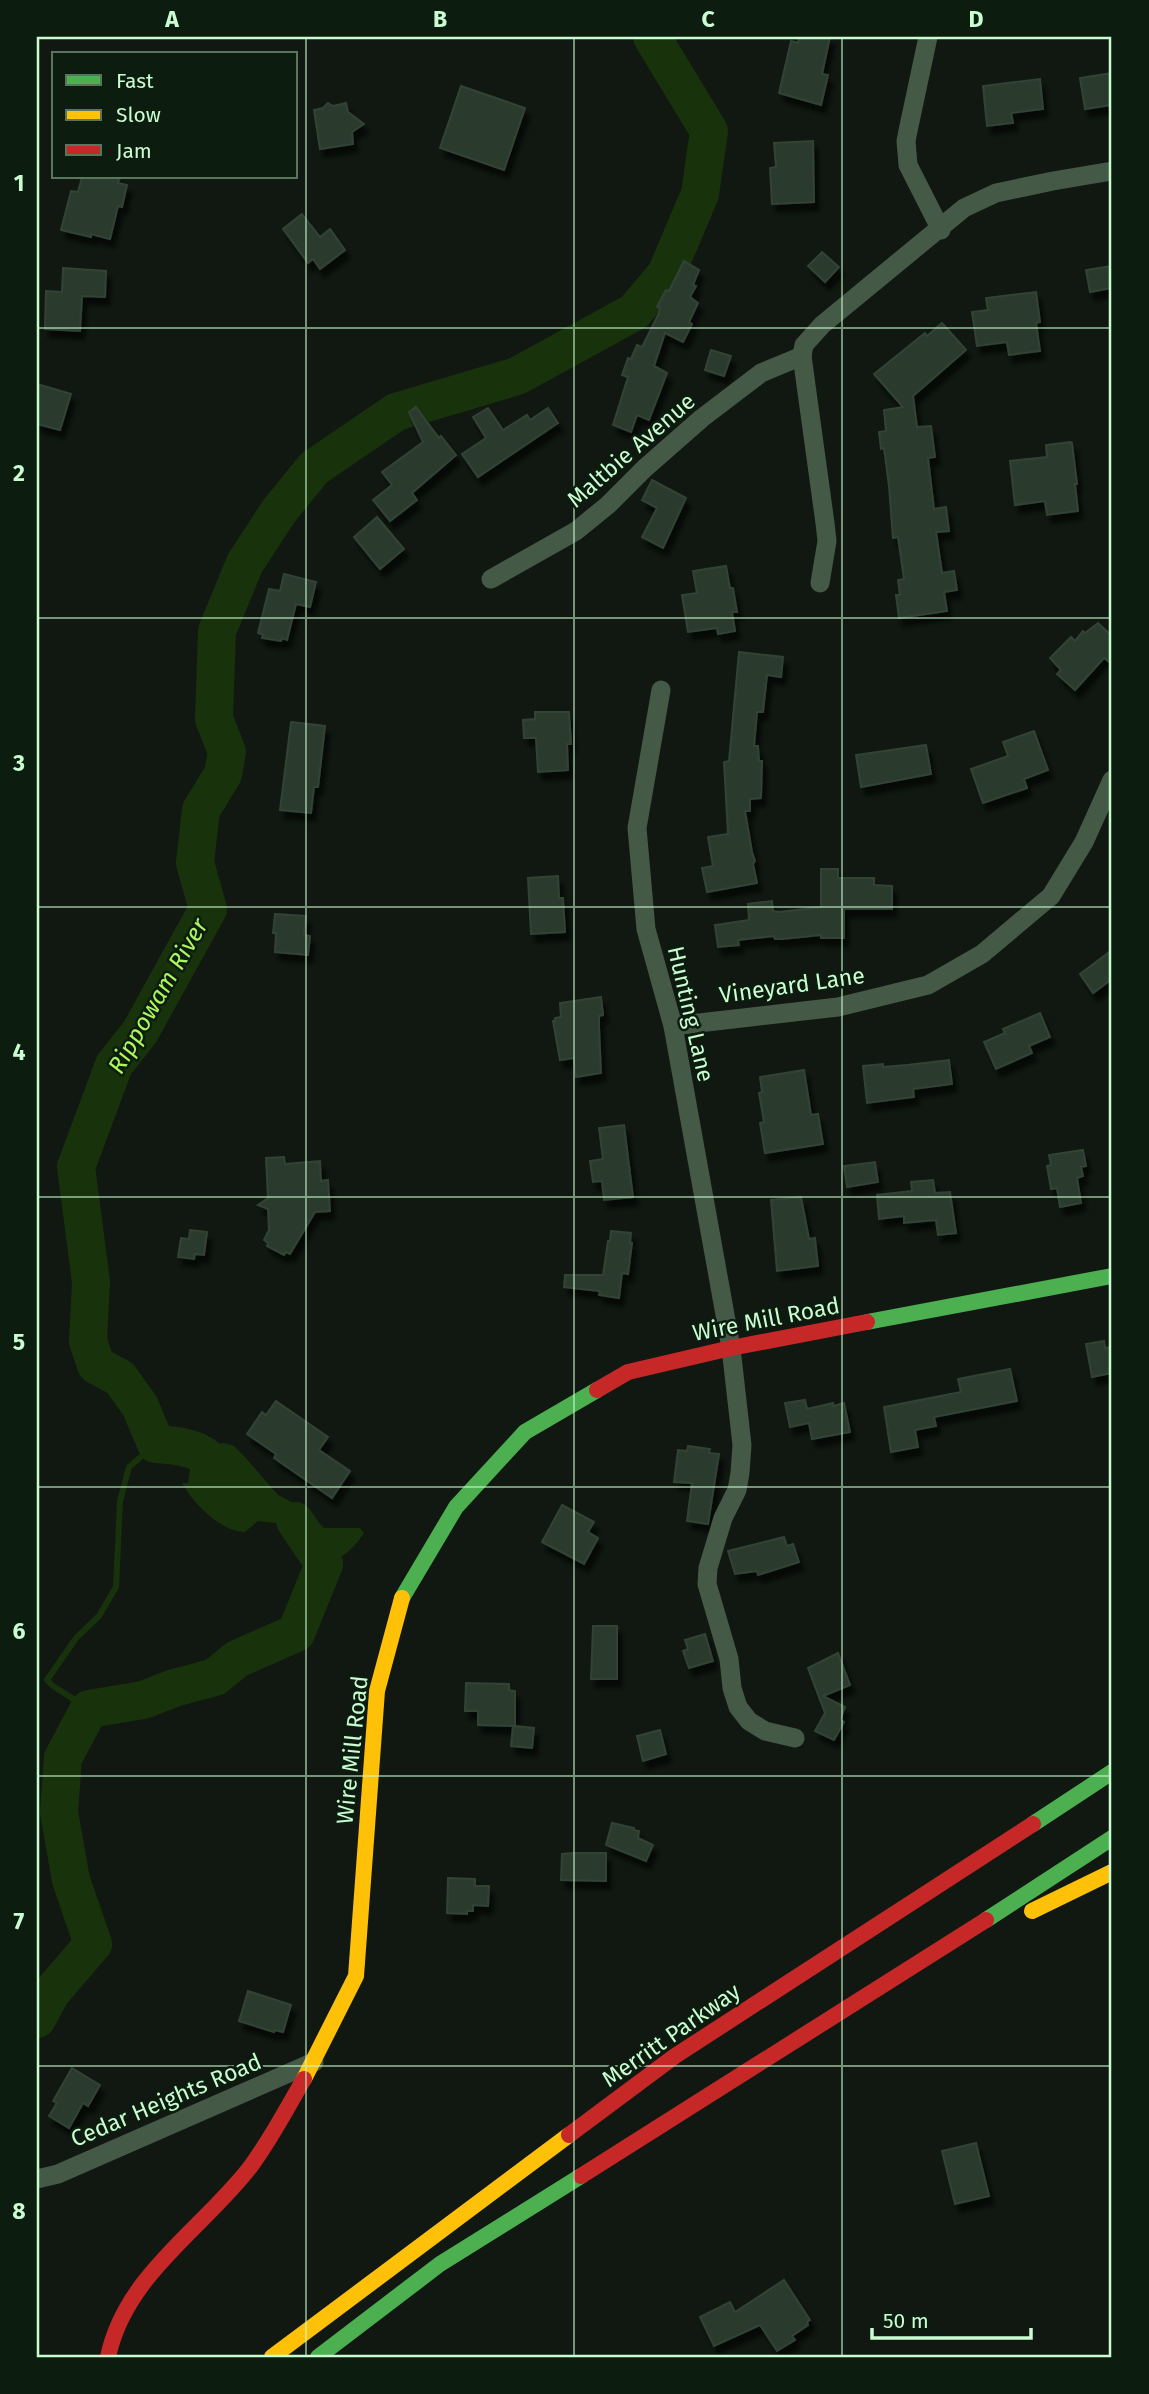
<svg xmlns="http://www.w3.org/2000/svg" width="1149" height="2394" font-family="'Fira Sans',sans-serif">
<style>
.water{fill:#18330c}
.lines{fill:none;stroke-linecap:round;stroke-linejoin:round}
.stream{stroke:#18330c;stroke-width:6}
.river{stroke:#18330c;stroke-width:38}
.building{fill:#2c3b2f;stroke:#324335;stroke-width:2;filter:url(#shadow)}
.street{stroke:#455947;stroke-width:19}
.fast{stroke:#4caf50;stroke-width:16}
.slow{stroke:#ffc107;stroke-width:16}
.jam{stroke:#c62828;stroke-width:16}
.grid{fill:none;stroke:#c9fcd1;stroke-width:2;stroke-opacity:0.55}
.labels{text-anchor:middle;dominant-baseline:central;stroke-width:5;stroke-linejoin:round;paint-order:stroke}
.street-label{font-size:23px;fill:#c9fcd1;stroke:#0c1c0f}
.water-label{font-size:24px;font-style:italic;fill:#abf75d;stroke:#0c1c0f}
.neatline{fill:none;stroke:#c9fcd1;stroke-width:2.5}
.grid-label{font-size:23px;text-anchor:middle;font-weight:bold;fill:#c9fcd1}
</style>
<defs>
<filter id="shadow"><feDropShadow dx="4.5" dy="8" stdDeviation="2" flood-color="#0009"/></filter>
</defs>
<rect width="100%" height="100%" fill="#101811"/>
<path class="water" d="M224,1443L234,1446L245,1457L278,1495L305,1509L324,1528H360L364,1533C347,1558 336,1561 308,1568L295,1539L276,1523L258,1521L245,1532C221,1532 193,1503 182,1483H188L193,1449Z"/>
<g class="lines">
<polyline class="stream" points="89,1709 53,1686 47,1680 76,1638 99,1616 116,1587 120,1501 129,1467 156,1444"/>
<g class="river">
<path d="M232,1483C203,1451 199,1447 156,1444L140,1406L120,1378L96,1365L88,1341L91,1282L76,1167L114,1065L140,1032L208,909L195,863L201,810L223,774L227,752L214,719L217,631L245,563L279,511L314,468L396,412L517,376L634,312L666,274L700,194L709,131L652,37"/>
<polyline points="37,2019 51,1993 93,1944 71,1880 59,1812 63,1758 89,1709 143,1700 174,1688 215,1677 237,1659 296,1633 324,1564 295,1521"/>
</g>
</g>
<g class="building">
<polygon points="799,37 830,37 822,74 828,75 821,105 779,93 791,41 798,43"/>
<polygon points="1112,73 1112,105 1085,109 1080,78"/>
<polygon points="1040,79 1043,109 1011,113 1013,123 987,126 983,86"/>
<polygon points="461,86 525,108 504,170 440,148"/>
<polygon points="328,103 333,106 346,103 348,112 364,124 352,132 353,144 320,149 314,110 323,108"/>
<polygon points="813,141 814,202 772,204 770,168 776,167 774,143"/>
<polygon points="82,177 120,177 118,183 127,185 122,207 118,206 110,239 91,234 91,237 61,230 71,191 78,192"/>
<polygon points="302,214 320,237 330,229 345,250 320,269 313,259 308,263 283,229"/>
<polygon points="822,252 839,267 825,282 808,266"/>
<polygon points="684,261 699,270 693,285 696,286 690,297 698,303 689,322 692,324 683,342 665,333 654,366 667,373 649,420 637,415 631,432 613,425 628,377 622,375 628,358 631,359 637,345 642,347 659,313 660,308 657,307 666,290 669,291"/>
<polygon points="1112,266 1112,288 1090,292 1086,270"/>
<polygon points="63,268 106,271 105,297 82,296 80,331 45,329 46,291 62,292"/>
<polygon points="1036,292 1040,322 1036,323 1040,351 1009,355 1007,342 977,346 972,312 988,310 986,298"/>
<polygon points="942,323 966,350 913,396 917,427 931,426 935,457 928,458 934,509 946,507 949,531 936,532 942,573 954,571 957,590 944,592 947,611 899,618 896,595 900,595 898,580 904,579 898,537 893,538 889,486 884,448 881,449 879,432 886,431 884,410 903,407 874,374 925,333 927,336"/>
<polygon points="711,350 731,356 724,376 705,370"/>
<polygon points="37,384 71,394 60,430 37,424"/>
<polygon points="416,407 439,438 441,436 456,455 412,493 417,500 390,521 373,500 392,485 382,472 423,442 409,412"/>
<polygon points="488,408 503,430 527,415 530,420 548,408 558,423 478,477 462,454 486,438 473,417"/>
<polygon points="1070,442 1072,443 1077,484 1075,484 1078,511 1047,515 1045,501 1015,505 1010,461 1047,457 1046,445"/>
<polygon points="652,480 686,498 663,548 642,537 657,508 642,500"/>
<polygon points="377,517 404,549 380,569 354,537"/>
<polygon points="726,566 730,588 733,588 737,612 732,612 735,631 718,634 717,628 688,632 682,595 697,593 693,571"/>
<polygon points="284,574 316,582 310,607 296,604 287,640 282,638 281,641 262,638 263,635 258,633 269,589 280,591"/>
<polygon points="1098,623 1112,636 1112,664 1104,658 1075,690 1057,674 1061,670 1050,658 1071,637 1075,641 1083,631 1085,633"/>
<polygon points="739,652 783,657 781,677 767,675 763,712 757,712 754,746 758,746 759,761 762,761 761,798 750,799 750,811 745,811 752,852 755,861 753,864 757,883 707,892 702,868 713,866 708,837 728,834 724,762 729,761"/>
<polygon points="535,712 569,712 571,744 567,744 568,770 538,772 536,738 524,738 523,720 535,719"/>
<polygon points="291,722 325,726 318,787 314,787 311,813 280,810"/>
<polygon points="1034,731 1048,770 1024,779 1027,788 983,803 971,769 1008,756 1003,742"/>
<polygon points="926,745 931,774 861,787 856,755"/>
<polygon points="821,869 838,869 838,878 874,878 874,885 892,886 892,909 844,909 844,938 821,938 821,935 782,939 775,939 774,936 738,940 739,945 718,947 715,925 749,920 748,904 772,901 773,911 779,912 821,907"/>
<polygon points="558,876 559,898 563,898 565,932 531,934 528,878"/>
<polygon points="275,914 306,916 304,935 310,936 308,955 275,952 276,933 273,933"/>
<polygon points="1112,950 1112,979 1093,993 1080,974"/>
<polygon points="601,997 603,1015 599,1016 599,1027 601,1073 576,1077 574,1058 560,1060 553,1021 555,1021 555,1018 561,1017 560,1003"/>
<polygon points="1040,1013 1050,1037 1029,1046 1032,1053 996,1069 984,1042 1005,1033 1003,1029"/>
<polygon points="949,1060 952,1084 913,1089 914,1097 867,1103 863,1066 883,1064 883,1067 907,1065"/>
<polygon points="804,1070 811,1115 818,1114 823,1144 765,1153 760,1123 764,1122 759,1093 762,1092 760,1077"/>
<polygon points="624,1125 633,1197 604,1200 602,1181 593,1182 590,1161 603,1159 599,1128"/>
<polygon points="1083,1150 1086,1166 1081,1167 1083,1176 1077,1178 1081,1203 1060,1207 1057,1188 1051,1189 1047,1166 1051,1165 1049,1155"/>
<polygon points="284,1157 285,1164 320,1161 321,1181 328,1180 330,1211 315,1212 290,1254 286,1252 284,1255 267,1246 268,1243 264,1240 269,1230 268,1209 258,1205 268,1198 266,1158"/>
<polygon points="875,1162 878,1182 847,1187 844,1166"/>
<polygon points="933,1180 935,1193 950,1192 956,1233 938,1235 936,1220 904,1223 904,1216 879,1219 877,1195 912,1191 911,1182"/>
<polygon points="801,1197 809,1239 815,1238 818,1266 777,1271 771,1200"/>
<polygon points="190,1230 207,1232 204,1255 195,1254 194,1259 178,1257 181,1238 189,1239"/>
<polygon points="611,1231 631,1233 630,1243 632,1243 628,1274 622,1273 619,1298 599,1295 600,1291 564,1287 565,1275 603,1275 608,1241 610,1241"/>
<polygon points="1104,1341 1105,1348 1112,1347 1112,1373 1092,1377 1086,1344"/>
<polygon points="1010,1369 1017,1401 934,1417 936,1426 915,1430 918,1447 891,1452 884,1407 961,1392 958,1379"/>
<polygon points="805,1400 807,1409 833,1403 833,1406 844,1403 850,1432 812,1439 809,1423 790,1427 785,1403"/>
<polygon points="276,1401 328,1437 319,1450 350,1471 332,1498 274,1458 276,1454 247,1434 262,1412 266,1415"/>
<polygon points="688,1446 710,1449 709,1453 719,1454 708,1524 687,1521 692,1483 674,1482 678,1450 687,1451"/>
<polygon points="562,1505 594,1522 588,1532 598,1538 584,1564 542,1542"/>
<polygon points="784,1537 787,1546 793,1544 799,1562 758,1575 757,1571 735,1574 728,1551"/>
<polygon points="593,1626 617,1626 617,1679 591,1679"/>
<polygon points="705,1634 713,1661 689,1668 683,1651 688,1649 685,1640"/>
<polygon points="838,1653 850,1685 823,1696 845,1707 840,1720 844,1722 834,1740 815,1731 825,1713 808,1668"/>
<polygon points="466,1683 509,1684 509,1690 515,1691 515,1726 534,1728 532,1748 511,1746 513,1726 478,1725 478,1711 465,1711"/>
<polygon points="660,1730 666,1754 643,1761 637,1736"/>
<polygon points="612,1823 634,1828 634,1830 639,1831 638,1838 653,1845 646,1861 606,1845"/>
<polygon points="574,1853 606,1853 606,1881 561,1880 562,1854"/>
<polygon points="448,1878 475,1879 475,1886 489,1886 488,1906 473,1905 473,1911 467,1911 467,1914 447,1913"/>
<polygon points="248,1991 291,2005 283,2032 275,2030 274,2032 239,2021"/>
<polygon points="72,2068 100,2085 88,2106 83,2103 69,2128 49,2116 57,2103 53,2101"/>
<polygon points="976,2143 989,2196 955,2204 942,2151"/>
<polygon points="784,2280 810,2320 807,2322 808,2325 792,2336 795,2340 777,2351 760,2325 714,2346 700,2317 730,2302 735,2312"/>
</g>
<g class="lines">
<g class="street">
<polyline points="928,37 909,126 906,141 908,165 941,230"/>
<polyline points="491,579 576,531 608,505 645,468 702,418 761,373 802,356"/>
<polyline points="820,583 827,541 825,523 802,356 804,345 822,325 964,208 996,193 1053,181 1112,171"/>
<polyline points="661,690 637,828 646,929 673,1026 731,1348 742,1445 740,1473 737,1490 723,1518 708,1568 707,1584 729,1659 732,1688 738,1707 749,1721 765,1731 795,1738"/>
<polyline points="673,1026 838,1007 928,985 982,954 1051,896 1084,842 1112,780"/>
<polyline points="37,2179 58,2174 314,2062"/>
</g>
<g class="fast">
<polyline points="867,1322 1112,1276"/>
<polyline points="402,1598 456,1507 525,1432 597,1390"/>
<polyline points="1033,1824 1112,1772"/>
<polyline points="986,1920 1112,1838"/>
<polyline points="318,2357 440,2264 581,2176"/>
</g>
<g class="slow">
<polyline points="1032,1911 1112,1872"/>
<polyline points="304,2079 356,1976 377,1691 402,1598"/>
<polyline points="272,2357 569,2135"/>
</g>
<g class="jam">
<polyline points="597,1390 628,1372 731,1348 867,1322"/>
<polyline points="569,2135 675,2056 1033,1824"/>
<polyline points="581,2176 986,1920"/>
<path d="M108,2357C125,2275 203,2229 251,2166C271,2139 287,2108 304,2079"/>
</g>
</g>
<path class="grid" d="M306,37V2357M574,37V2357M842,37V2357M37,328H1112M37,618H1112M37,907H1112M37,1197H1112M37,1487H1112M37,1776H1112M37,2066H1112"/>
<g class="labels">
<g class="street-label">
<text transform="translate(631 450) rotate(-41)">Maltbie Avenue</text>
<text transform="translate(792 985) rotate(-8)">Vineyard Lane</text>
<text transform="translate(691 1014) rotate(77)">Hunting Lane</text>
<text transform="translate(766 1319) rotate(-11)">Wire Mill Road</text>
<text transform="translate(352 1750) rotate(-84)">Wire Mill Road</text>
<text transform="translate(671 2035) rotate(-35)">Merritt Parkway</text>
<text transform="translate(166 2100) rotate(-23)">Cedar Heights Road</text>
</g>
<g class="water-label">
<text transform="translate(158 996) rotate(-60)">Rippowam River</text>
</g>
</g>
<rect width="1149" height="2394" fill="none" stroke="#0c1c0f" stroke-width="77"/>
<rect x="52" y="52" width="245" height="126" fill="#0c1c0f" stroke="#58765d" stroke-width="2"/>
<rect x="66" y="75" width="35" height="10" fill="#4caf50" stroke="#58765d" stroke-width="2"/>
<text x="116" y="88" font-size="21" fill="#c9fcd1">Fast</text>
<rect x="66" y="110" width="35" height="10" fill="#ffc107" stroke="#58765d" stroke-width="2"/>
<text x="116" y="122" font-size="21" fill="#c9fcd1">Slow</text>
<rect x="66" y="145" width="35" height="10" fill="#c62828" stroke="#58765d" stroke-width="2"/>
<text x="116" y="158" font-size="21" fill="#c9fcd1">Jam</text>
<path d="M872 2328v10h159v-10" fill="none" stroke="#c9fcd1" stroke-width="3.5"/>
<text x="883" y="2328" font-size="21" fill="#c9fcd1" stroke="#0c1c0f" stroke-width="5" paint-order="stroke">50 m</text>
<rect x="38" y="38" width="1072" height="2318" class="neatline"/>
<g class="grid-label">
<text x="172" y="27">A</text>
<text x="440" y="27">B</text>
<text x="708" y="27">C</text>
<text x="976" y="27">D</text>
<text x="19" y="191">1</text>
<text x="19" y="481">2</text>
<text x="19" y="771">3</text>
<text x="19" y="1060">4</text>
<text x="19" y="1350">5</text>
<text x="19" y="1639">6</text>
<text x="19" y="1929">7</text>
<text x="19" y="2219">8</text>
</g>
</svg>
